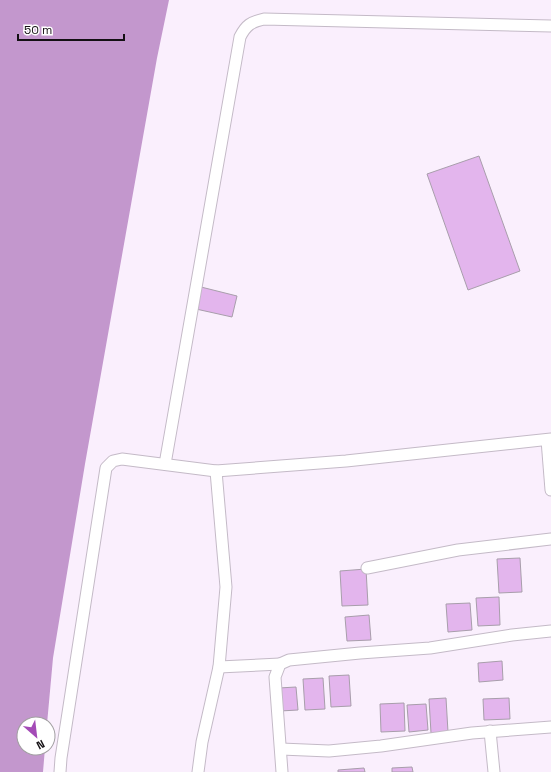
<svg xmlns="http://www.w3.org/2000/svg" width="551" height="772" font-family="'Space Grotesk',sans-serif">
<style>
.water{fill:#c397cd}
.building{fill:#e3b5ed;stroke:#a89eab}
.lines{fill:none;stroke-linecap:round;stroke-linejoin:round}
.minor-casing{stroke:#c4bac7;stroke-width:13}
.minor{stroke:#fff;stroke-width:11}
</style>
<rect width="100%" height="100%" fill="#faeffd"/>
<polygon class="water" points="0,0 169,0 157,58 85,464 53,658 47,724 24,724 24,748 45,748 43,772 0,772"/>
<g class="building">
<polygon points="479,156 520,271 468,290 427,174"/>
<polygon points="201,287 237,296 232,317 196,309"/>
<polygon points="520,558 522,592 499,593 497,559"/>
<polygon points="366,569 368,605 342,606 340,571"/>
<polygon points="499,597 500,625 478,626 476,598"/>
<polygon points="470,603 472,630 448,632 446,604"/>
<polygon points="369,615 371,640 347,641 345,617"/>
<polygon points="502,661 503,680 479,682 478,663"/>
<polygon points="349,675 351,706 331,707 329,676"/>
<polygon points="323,678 325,709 305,710 303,679"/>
<polygon points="296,687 298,710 280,711 279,688"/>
<polygon points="446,698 448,732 431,733 429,699"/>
<polygon points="509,698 510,719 484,720 483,699"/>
<polygon points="404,703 405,731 381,732 380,704"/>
<polygon points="426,704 428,730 409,732 407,705"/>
<polygon points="412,767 413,772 392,772 392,768"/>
<polygon points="364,768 365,772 338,772 338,770"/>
</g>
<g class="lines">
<g class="minor-casing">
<g id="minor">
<polyline points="547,440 551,490"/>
<path d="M165,464L240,37C246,25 251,22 264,19L551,26"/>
<polyline points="367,568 458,550 551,539"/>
<polyline points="219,667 280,664"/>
<polyline points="490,731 494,772"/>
<polyline points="281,749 329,751 381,746 472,733 551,727"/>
<polyline points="60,772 61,758 106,468 113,461 122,459 216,471 346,461 551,439"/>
<polyline points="198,772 202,742 219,667 226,587 216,471"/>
<polyline points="282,772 275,677 280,664 289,660 360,653 430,648 512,635 551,631"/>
</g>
</g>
<use href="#minor" class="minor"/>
</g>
<g transform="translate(36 736) rotate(152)"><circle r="19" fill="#ffffff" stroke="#a19fa1"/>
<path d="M0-3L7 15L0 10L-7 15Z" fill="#a44bb7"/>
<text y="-6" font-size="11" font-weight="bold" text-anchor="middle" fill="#141014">N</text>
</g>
<path d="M18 34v6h106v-6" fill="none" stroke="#141014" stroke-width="2"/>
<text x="24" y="34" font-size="12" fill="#141014" stroke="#ffffff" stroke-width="3" paint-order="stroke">50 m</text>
</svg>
